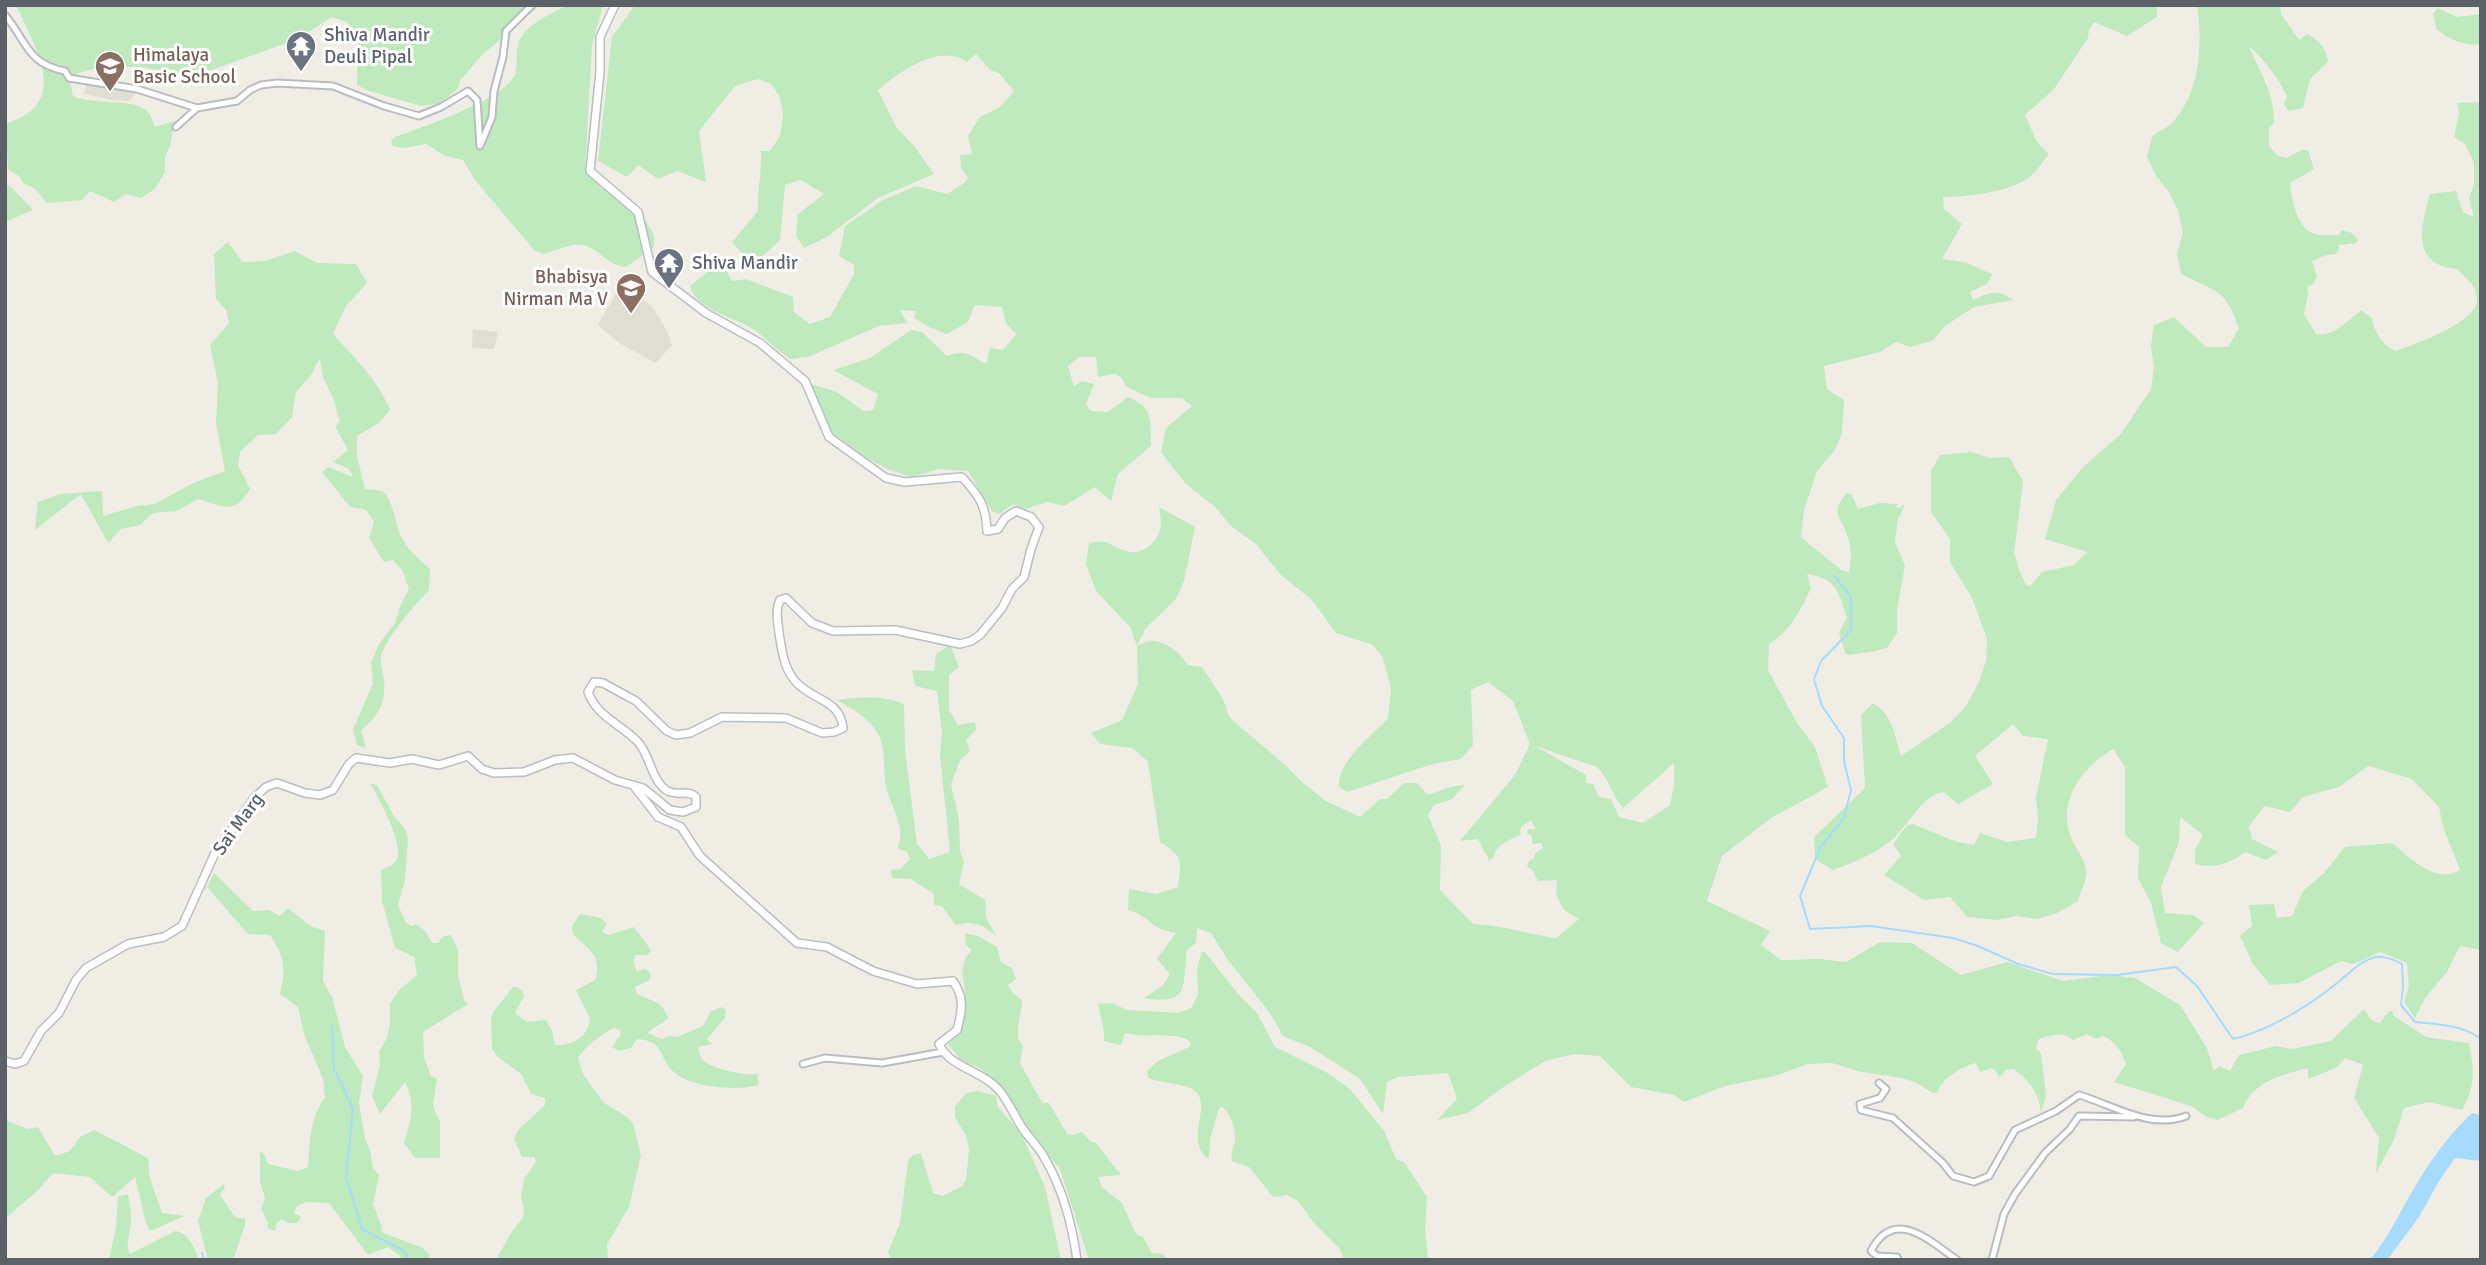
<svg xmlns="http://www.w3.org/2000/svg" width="2486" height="1265" font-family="Signika,sans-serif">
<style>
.education{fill:#e0ddd3}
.green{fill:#bfeabe;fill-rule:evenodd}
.water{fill:#a6daff}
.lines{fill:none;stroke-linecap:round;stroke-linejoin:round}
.stream{stroke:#a6daff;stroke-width:2}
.street-casing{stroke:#b9bdc2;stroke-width:9}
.secondary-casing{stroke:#babec4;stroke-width:10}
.street{stroke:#fff;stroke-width:5}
.secondary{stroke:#fff;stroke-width:7}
.labels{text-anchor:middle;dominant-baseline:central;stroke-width:6;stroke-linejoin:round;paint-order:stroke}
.worship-label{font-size:19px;fill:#5b616d;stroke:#fff;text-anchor:start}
.education-label{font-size:19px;fill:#785e54;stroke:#fff;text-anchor:start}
.street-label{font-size:19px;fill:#5c6167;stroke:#fff}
</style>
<rect width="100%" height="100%" fill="#f0eee4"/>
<g class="education">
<polygon points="87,82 136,92 130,101 112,100 84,94"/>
<polygon points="620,286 650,304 666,329 672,345 656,363 619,343 598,325"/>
<polygon points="473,329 498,332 494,349 472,348"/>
</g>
<g class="green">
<path d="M16,5H540L481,56L460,81L458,89L439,104L421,106L366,90L357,85L358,32L351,28L347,22L332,17L298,39L198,75C180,77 163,70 144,68C120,66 90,65 69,78L73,96C95,106 134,97 148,112C151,115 153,123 155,127L175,121L170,146L165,157V172L155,189L141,198L126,194L114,202L90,191L82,200L47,203L34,188L24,184L19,176L8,169L5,124C73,103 35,48 16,5Z"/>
<path d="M567,5H603L592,46L585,171L601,188L627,199L640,210L654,235V247L626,267C607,266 599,247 581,245C569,243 555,252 543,254L534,250L475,180L463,160L445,156L426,144L403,148L393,146L391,141L395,137C420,128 504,99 514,76C518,69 516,57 517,49C521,25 548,16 567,5Z"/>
<path d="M635,5H2157V17L2127,36L2094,22L2089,30L2088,38L2054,89L2025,115L2037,142L2049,154C2043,161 2038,169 2032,175C2014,192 1966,197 1943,197L1944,209L1962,224L1942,259L1964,262L1992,274L1987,284L1970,292L1973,300C1990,292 1998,289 2014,300L1974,307L1945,326L1932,341L1910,347L1896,342L1880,352L1824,366L1827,389L1844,400L1842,433L1835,450L1817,471L1804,510L1801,537L1841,570L1849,572C1851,561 1852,549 1848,538C1842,516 1828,515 1847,493L1852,495L1858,509L1880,503L1898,504L1895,507L1900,508L1906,502L1898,519L1895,542L1905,566L1897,609V633L1887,648L1871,652L1846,655L1839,633L1847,617C1837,590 1838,580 1807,574L1811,588C1800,611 1791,630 1769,644L1768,670L1797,723L1815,747L1828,787L1771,818L1722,856L1707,901L1770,931L1761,945L1781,960L1820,959L1846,962L1880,942L1912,943L1961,975L2007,962L2063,981L2109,975L2135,978L2180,1005L2207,1048L2214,1071L2219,1066L2230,1071L2239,1055L2276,1046L2292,1049L2331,1041L2364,1009L2371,1020L2380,1023L2389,1011H2392L2394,1016L2426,1037L2469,1043C2474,1070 2476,1086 2462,1110L2429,1102L2404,1108L2394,1140L2376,1173L2379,1138L2354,1098L2363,1065L2345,1058L2336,1068L2308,1079V1068C2282,1075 2254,1081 2243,1108L2218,1120L2207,1117L2191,1106L2114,1082L2126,1064C2123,1053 2114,1040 2103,1036L2097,1039L2087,1034L2073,1040C2063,1030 2051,1036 2039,1039L2036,1048L2041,1054L2046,1096L2041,1112C2039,1094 2028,1078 2013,1069L2006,1070L2000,1077L1993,1068L1980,1072L1976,1063C1963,1066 1941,1079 1938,1092L1933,1093L1915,1082L1901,1078L1857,1071L1832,1063L1808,1064L1775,1076L1725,1086L1684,1102L1674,1095L1631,1087L1600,1056L1574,1054L1545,1061L1502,1088L1468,1113L1437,1120L1457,1099L1448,1073L1398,1077L1387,1082L1383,1114L1360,1079L1310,1047L1283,1036L1270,1013L1228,960L1211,933L1197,928L1196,943L1187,950C1182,986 1191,1006 1144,998L1163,985L1170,974L1157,959L1176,933C1148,929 1151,916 1128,910L1129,889L1156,894L1178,887C1181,861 1184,857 1160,842L1148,762L1133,748L1100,744L1091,733L1122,720L1138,684L1137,646L1130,627L1096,591L1086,564L1089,543C1109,538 1109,546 1126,551C1141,556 1156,544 1160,530C1162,524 1160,514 1159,507L1195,527L1184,581L1176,599L1146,628L1137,646C1141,644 1145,642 1149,641C1163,639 1182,653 1187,665L1202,667L1223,699L1230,718L1284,764L1303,783L1326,801L1360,817L1380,799H1387L1404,783H1417L1428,795L1450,787L1465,785L1452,799L1434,805L1428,815L1441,846L1440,890L1473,924C1501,925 1527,934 1556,938L1579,919L1564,910L1556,894L1557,880L1538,881L1533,871L1527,866L1530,859L1533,860L1535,853L1543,848L1541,843L1533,844L1531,835L1527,834L1528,829H1536L1531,820L1521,827L1520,835C1507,841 1497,844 1493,858L1489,860L1478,839L1460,841L1515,775L1530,744L1513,701L1488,682L1471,690L1473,745L1461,759L1433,764L1347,792L1339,787C1337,761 1372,736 1388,718L1391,689L1383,658L1373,645L1336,633L1312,600L1280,574L1256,544L1231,526L1215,507L1185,483L1161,452L1166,428L1192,406L1182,398H1151L1126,387L1122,378L1115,374L1098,377L1096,357H1079L1068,366L1074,386L1082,381L1094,384L1086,404L1091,411L1108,412L1128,397C1154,408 1150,420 1151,446L1118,474L1111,501L1095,487L1064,506L1047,502L1025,509L1013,504L999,514L992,511L968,471L939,469L912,477L887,469L865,457L824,427L812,407L806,383L835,391L864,411L873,410L878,394L833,370L870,358L911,330L922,332L947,356C966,349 970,355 986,364L990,348L1003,350L1016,334L1006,323L1002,307L975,305L968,322L947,334L931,328L914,318L916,311L900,310L907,323L879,326L808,357L790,359C777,351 768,340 756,331C736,317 697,311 690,286L721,261L732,281L746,279L793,297L794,312L810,324L830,317L854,274V265L839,256L845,226L883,200L916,186L947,194L964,183L968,178L961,168L960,155L972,154L968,136L980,117L1000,107L1014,91L999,73L990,70L976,54L967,62C940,42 899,72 878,90L896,127L914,146L934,174L878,198L827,237L804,248L796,236L798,214L824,194L801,180L785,185L780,240L753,265L732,242L758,211C757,190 762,171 761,151H770L780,136L783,115L780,97L771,84L758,79L735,86L699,131L706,182L677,171L658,179L638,165L627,177L598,161L612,37ZM1535,746L1597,767C1609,779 1612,795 1623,808L1674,763V786L1670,805L1643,823L1619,817L1611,799L1599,797L1593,784L1586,783V775Z"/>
<path d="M2197,5H2280L2281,14L2299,40L2307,34C2318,39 2327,48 2328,62L2310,79L2303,108L2288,111L2284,104L2287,96C2280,81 2262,56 2249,47C2260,72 2275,95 2274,123L2269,128V146L2278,156L2286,158L2302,150H2308L2314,169L2290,183C2291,196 2296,221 2307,230C2315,237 2329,235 2339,235L2342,230L2352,233L2358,240L2356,243L2339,245V250L2336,254L2327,255L2312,261L2317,276L2313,284L2307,287L2308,295L2304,314L2316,334C2334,337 2347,321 2361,310L2372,318C2374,332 2383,346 2396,351C2416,343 2475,324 2477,300C2478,287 2465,277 2457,269C2410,265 2421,226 2430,194L2456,191L2463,212L2474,217L2469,199L2474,184V163L2465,144L2454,137L2459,113L2457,103L2481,102V950L2460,946L2447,972L2425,998L2415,1018L2404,1002L2409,985L2407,963L2380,952L2354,964L2341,961L2299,983L2270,985L2253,964L2240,936L2252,926L2249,905L2274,904L2277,918L2292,916L2303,891L2324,873L2345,847L2392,843C2411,858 2435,885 2460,870L2443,827L2439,807L2412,779L2368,766L2339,787L2303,797L2290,812L2264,806L2249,827L2252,839L2278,852L2266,860L2245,852C2230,864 2214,869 2195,864V850L2203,835L2180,817L2179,842L2161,887L2165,913L2193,915L2204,923L2178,952L2161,943L2151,903L2138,878L2139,847L2125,835V767L2113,749C2083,767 2058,799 2070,835C2074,847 2084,856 2086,870C2088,879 2080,892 2078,901L2057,913L2037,919L2016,916L1996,920L1967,917L1950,897L1924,900L1884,875L1901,856L1893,844L1907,825L1913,824L1957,842L1974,845L1980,833L2007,842L2036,838L2038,817L2036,798L2048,739L2023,736L2013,724L1975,756L1993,784L1958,804L1944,792C1919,796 1907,830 1888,843C1872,855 1852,863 1833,870L1815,859L1814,837L1865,788L1861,715L1873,703C1894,716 1894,734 1901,756L1951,722L1966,706L1978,684L1986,661L1987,639L1972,598L1950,562V539L1931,512V471L1940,455L1972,452L1990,458L2009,457L2023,481L2014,553L2020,572L2026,585L2030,586L2042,572L2074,565L2087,552L2045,539L2056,500L2084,466L2121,434L2151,389L2154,367L2151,345L2154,325L2174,317L2206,347H2228L2239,328C2224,286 2216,293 2181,274L2177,253L2183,233L2178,210L2169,192L2156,176L2147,157C2149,152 2150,141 2153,136C2157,131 2166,129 2171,124C2200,94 2203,44 2197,5Z"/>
<path d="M2438,8L2457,17L2481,14V44C2464,46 2451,40 2437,30L2433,14Z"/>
<polygon points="5,185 10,186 33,210 5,222"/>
<path d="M228,242L242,262L265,261L295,251L317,263L356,264L367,283L346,306L333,334C357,361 376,377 390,410L379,423L357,436V456L365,489L383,491C394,503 394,519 400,534C406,549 418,558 430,569L429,590C417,602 384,640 381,657C380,663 383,673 384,679C386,703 379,716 361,730L366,748L357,745L353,729L373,684L371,663L379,644L395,623L400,606L409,589L402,570L393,560L384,562L369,538L374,522L366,510L350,507L322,472L328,467L353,477L349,469L333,462L348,450L335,426L340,422C337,414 336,406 333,398C325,380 322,380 320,358L311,375L296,392L292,417L276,434L258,435L240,452L238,465L250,489C234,516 223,506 198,499L177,511L153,513L140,525L121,529L108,543L81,494L35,530L38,502L60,494L102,491L103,516L137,506L155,504L193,483L225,471L216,423L218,383L210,345L229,323L226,310L216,299L214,254Z"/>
<path d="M950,645L959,667L949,675V710L958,725L975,722L976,730L966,740L970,751L960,760L951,784L959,820L960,851L964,861L959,884L985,900L986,917L996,936C982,925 974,920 956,925L942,906L934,905V894L911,879L892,878L891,870L900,869L910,859L907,852L897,848C907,831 892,808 887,791C881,769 889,746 873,726C864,715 850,708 837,700C861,697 882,695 904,704L905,750L917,844L929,859L950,852L940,755L942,733L937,691L915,686L912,670L934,671L936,654Z"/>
<path d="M370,783L377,785L394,816L405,829L408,839L405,880L398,905L406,923L411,926L416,924L426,932L432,943H438L443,936L451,935L458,950V975L464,1000L468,1004L423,1032L424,1057L431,1076L437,1078L433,1106L440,1122V1158H415L404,1143C411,1122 416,1102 405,1082L380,1114L372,1096L380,1065L379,1052L387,1038L390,1023V1004L399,990L417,975L414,957L395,948L382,901L381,870C387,867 396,865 398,857C401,839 379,799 370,783Z"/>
<path d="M214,873L253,911L269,910L280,916L288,908L310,926L325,931L323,981L332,997L345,1047L363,1076L359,1103L365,1138L370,1150L373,1168L379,1175L373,1204L382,1227L381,1232L423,1248L430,1255L427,1260H402L400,1256L388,1247L368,1255L329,1203L307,1202L297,1206L294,1213L301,1217L297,1223H287L286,1221L281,1220L276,1224L275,1231L267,1228L268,1223L261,1209L265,1198L260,1181V1151L264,1154L268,1164L298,1171L308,1167C310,1141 310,1118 325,1097L323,1079L304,1034L298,1007L280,994C286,967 285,958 270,935L248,934L207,887Z"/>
<path d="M580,914L601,918L607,924L602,932L609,935L634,927L651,950L648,955H635L633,961L637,971L645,969L650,972V980L635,987L637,994C652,1002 662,1000 668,1018C662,1025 653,1026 648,1033L662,1039L669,1036L677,1037L703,1026L711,1011L722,1007L726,1010L725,1018L707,1039L712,1044L698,1047C699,1052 700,1058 705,1062C715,1069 745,1076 757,1074L759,1085C738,1091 693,1088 675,1073C657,1058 667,1041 637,1039L631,1048L619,1051L612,1047L620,1036L621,1030L613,1028C599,1037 587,1044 578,1058L583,1074L604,1103L626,1116L633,1123L641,1155L629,1207L607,1244L608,1260H496L511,1233L523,1217L524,1210L521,1197L524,1179L536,1162L534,1157H522L514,1139L518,1130L545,1105V1098L531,1094L521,1074L499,1058L492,1049L491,1019L493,1012L513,987C520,987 522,989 524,996L515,1013L527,1022L546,1020L552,1031L555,1045C572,1046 589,1037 590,1018L576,990L595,980C607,944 565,943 573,924C575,921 578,918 580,914Z"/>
<path d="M965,933L978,936L997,947L1001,962L1012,968L1016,979L1008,985L1012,992L1022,1000V1004L1018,1027V1038L1023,1046L1020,1063L1040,1099L1043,1103H1049L1067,1134L1073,1135L1082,1132L1091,1142H1095L1121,1175L1098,1177L1102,1187L1122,1203L1136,1234L1143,1237L1152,1253L1163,1254L1168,1260H1089L1060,1169L1029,1132L1005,1092L981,1069L961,1060L948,1044L960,1034C962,1022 965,1011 965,999C966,978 955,968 972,950L966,945Z"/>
<path d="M1202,951L1205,952L1238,994L1257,1013L1275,1047L1326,1072L1350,1089L1384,1131L1394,1154L1397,1160L1404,1162L1427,1197L1425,1227L1428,1260H1344L1340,1249L1314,1223L1298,1201L1287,1195L1273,1197L1249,1167L1232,1161C1230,1154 1233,1151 1234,1144C1237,1133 1232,1114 1222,1107L1219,1108L1210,1139L1209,1157L1208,1159C1183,1138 1213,1107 1195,1091C1188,1084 1162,1083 1151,1079L1148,1077L1147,1071L1158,1061L1189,1047L1191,1043L1188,1040C1168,1031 1146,1039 1125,1033L1121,1045L1104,1041V1032L1098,1004L1112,1003L1127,1010L1178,1013L1191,1008L1198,995L1197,968Z"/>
<polygon points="978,1091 996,1096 998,1107 1021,1133 1045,1187 1061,1260 891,1260 888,1252 900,1223 908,1161 913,1155 921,1153 933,1193 942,1196 961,1187 966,1180 969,1149 966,1136 955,1117 955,1107 966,1093"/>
<polygon points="5,1110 8,1121 28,1129 38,1127 55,1156 70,1151 80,1137 94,1130 148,1158 150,1178 162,1213 185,1216 150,1231 146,1223 135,1177 112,1197 90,1177 53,1173 37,1191 5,1219"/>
<polygon points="224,1184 225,1187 220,1195 235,1217 245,1219 245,1225 233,1260 208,1260 198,1221 206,1198"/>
<path d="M123,1195H128C130,1203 131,1211 131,1219C132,1231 124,1243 130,1254L175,1231C190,1233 194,1248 199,1260H109L116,1227L118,1197Z"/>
</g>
<path class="water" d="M2472,1113L2481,1115V1161L2455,1158L2439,1181L2419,1217L2387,1260H2370C2389,1237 2401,1210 2416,1185C2432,1158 2449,1135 2472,1113Z"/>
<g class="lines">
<g class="stream">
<path d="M1834,576L1851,597V630L1821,661L1814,679L1822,706L1844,738V761L1851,790L1844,818L1821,846L1800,896L1810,929L1871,926L1953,938L1978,946L2018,964L2053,974L2117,975L2176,967L2197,986L2233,1039C2269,1031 2312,1004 2341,980C2352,971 2361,960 2376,957C2386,956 2394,960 2402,964L2403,986L2401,1005L2415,1022C2437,1024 2463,1025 2481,1039"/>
<polyline points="332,1025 334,1069 353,1109 346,1177 362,1229 404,1251 408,1260"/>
<polyline points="202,1253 204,1260"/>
</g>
<g class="street-casing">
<g id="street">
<path d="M5,15C26,40 27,64 65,71L69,78L137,89L197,108"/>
<polyline points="176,127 197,108 237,101 250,90 261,85 277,83 333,86 384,106 419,116 441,107 468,91 477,100 480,146 492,117 494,91 503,57 506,31 532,5"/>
<polyline points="803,1064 825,1058 882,1063 943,1052"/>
<path d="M1879,1083L1886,1089L1880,1098L1860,1104L1861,1110L1893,1118L1943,1163L1953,1176L1974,1182L1989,1176L2015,1130L2056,1111L2079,1095C2113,1105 2151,1130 2186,1116"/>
<path d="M1898,1260L1897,1257L1877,1256L1871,1251C1894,1206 1930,1241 1957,1260"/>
<polyline points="1992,1260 2004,1214 2015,1194 2045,1153 2070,1129 2079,1116 2134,1117"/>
</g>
</g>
<g class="secondary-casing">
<g id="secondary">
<path d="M633,785L658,817L681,827L700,856L797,943L827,947L873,971L917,984L953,981C965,998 962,1011 957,1030L939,1044C950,1068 981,1070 998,1089C1008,1100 1014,1115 1021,1126C1028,1137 1038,1146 1044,1157C1063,1189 1072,1223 1077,1260"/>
<path d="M5,1061L15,1064L24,1061L41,1031L59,1013L76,980L86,968L128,944L164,937L182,926L215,853L255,797L266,787L277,783L305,793L320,795L333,790L349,764L356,758L390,763L412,759L439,765L468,756L482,769L494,773L524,772L555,760L573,758L615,780L643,788L670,810L683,812L696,807V797C688,789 676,797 666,790C651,779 650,755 638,742C621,724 597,717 588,692L594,682L603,683L636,701L667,731L676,735L690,733L722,717L786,718L822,733L834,732L843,728C840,700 815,701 798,684C784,671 782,651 779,633C778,622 775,610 780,600L786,598L812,623L833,631L895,630L960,644L971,641L980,635L1002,608L1012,589L1024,577L1031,549L1039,527L1031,517L1016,511L1005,518L998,529L987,531C986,505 979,496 962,477L905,482L886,478L829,437L805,381L760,343L706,313L652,272L638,212L590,171L600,72V37L615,5"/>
</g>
</g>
<use href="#street" class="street"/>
<use href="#secondary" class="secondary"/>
</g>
<defs>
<g id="temple-pin" transform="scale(1.575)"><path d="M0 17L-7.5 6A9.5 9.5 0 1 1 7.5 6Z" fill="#6b7280" stroke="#fff"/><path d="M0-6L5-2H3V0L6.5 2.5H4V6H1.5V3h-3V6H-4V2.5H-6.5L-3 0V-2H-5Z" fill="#fff"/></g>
<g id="school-pin" transform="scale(1.575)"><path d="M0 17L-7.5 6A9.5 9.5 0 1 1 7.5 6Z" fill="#8d6e63" stroke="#fff"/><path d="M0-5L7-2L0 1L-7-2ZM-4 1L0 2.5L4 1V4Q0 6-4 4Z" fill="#fff"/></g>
</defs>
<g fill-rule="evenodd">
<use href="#temple-pin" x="301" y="46"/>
<use href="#school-pin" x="110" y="66"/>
<use href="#temple-pin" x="669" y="263"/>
<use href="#school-pin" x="631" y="288"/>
</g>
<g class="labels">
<g class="worship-label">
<text x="324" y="35">Shiva Mandir<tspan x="324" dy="22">Deuli Pipal</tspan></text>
<text x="692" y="263">Shiva Mandir</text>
</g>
<g class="education-label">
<text x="133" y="55">Himalaya<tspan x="133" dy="22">Basic School</tspan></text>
<text x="608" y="277" text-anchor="end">Bhabisya<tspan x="608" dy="22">Nirman Ma V</tspan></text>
</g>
<g class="street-label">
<text transform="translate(238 824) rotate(-54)">Sai Marg</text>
</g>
</g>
<rect width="2486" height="1265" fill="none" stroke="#5c6167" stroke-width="14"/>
</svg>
